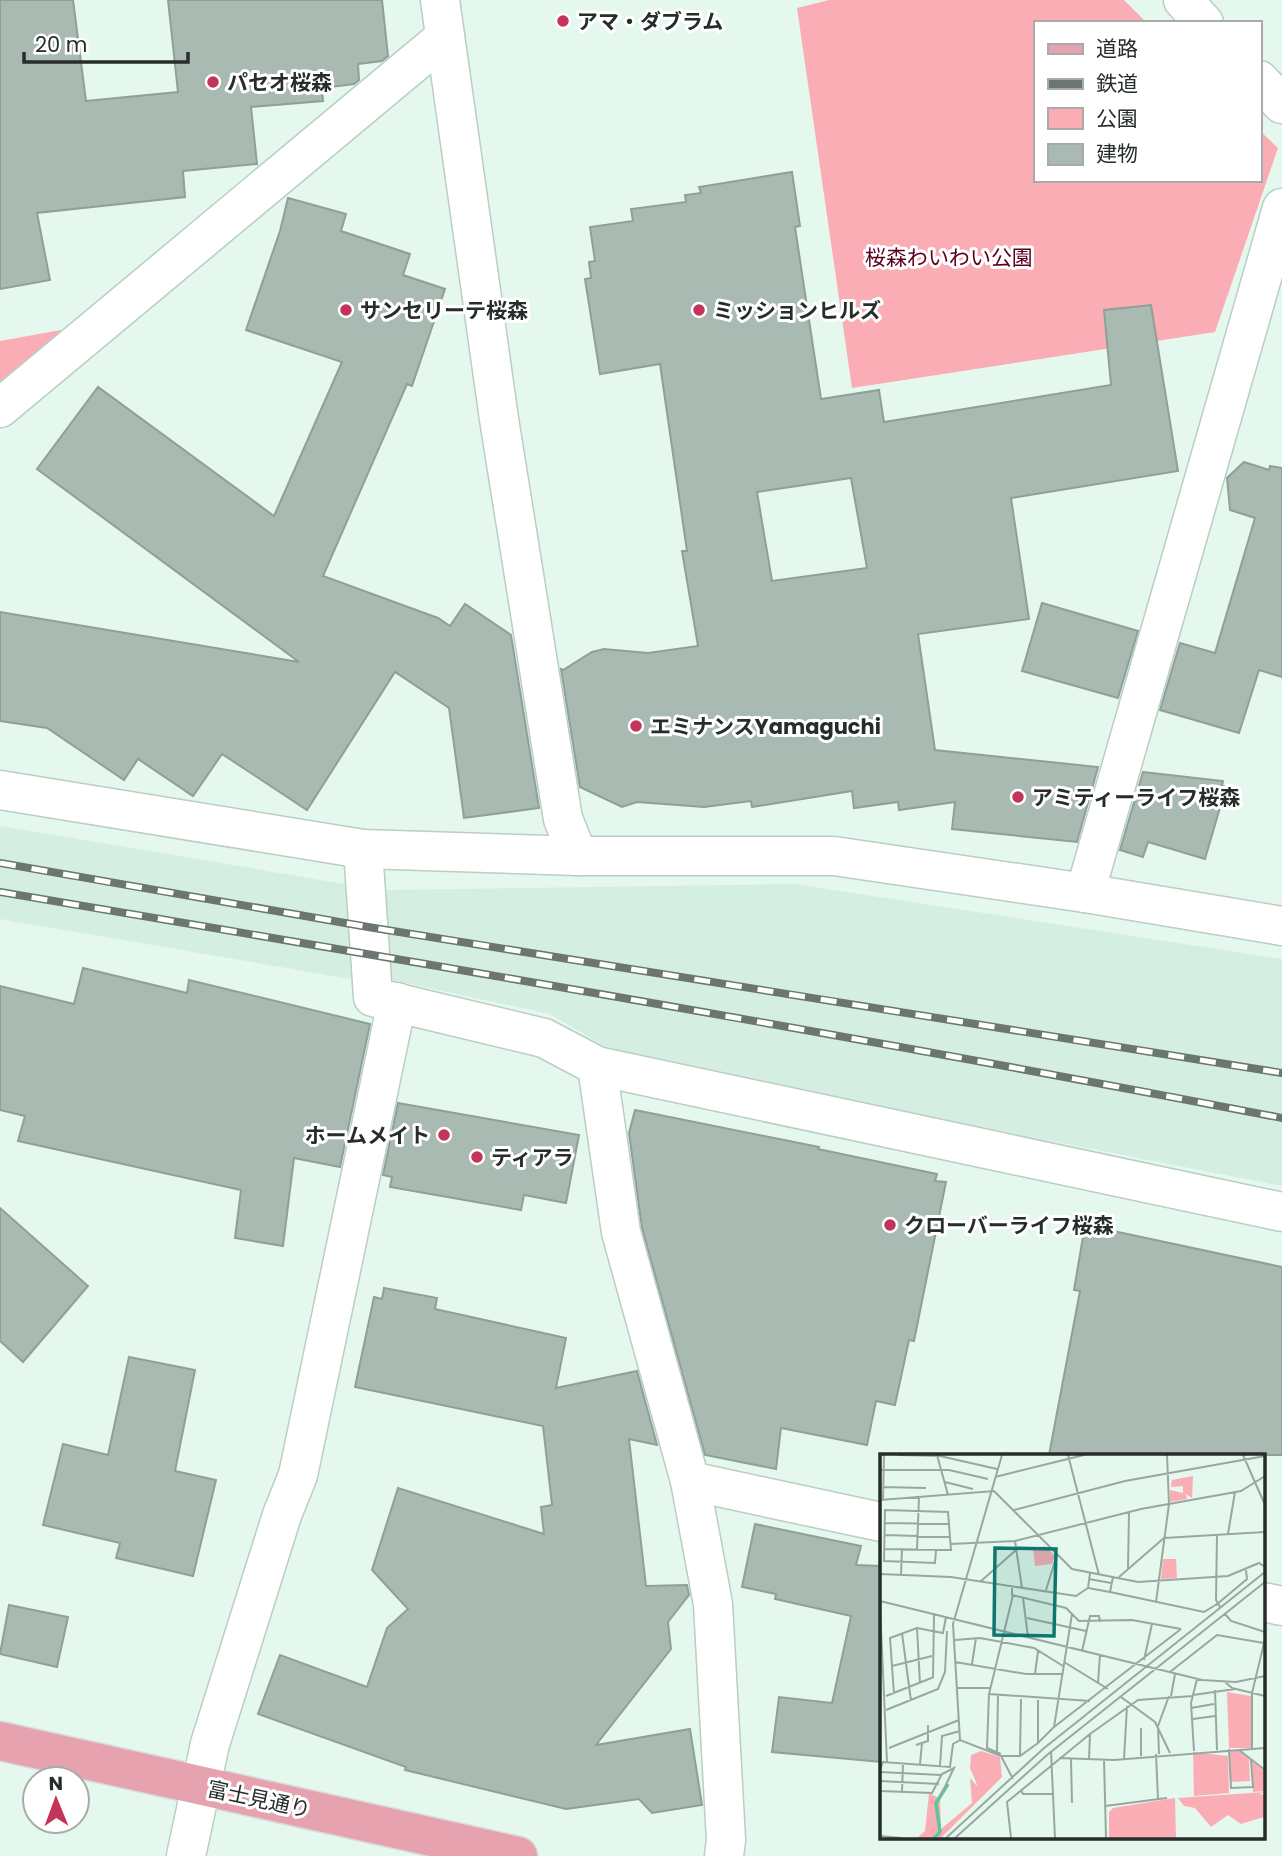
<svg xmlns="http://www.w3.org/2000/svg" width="1282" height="1856" font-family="Poppins,'Noto Sans JP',sans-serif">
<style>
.built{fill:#d4efe1}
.green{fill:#fbadb6}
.building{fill:#a8bab1;stroke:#8fa097;stroke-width:2;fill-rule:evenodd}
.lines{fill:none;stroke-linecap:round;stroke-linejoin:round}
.minor-casing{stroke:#bbcdc4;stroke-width:41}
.major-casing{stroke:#d8d9d9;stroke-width:41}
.minor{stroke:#fff;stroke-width:38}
.major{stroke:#e6a3af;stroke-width:38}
.rail-casing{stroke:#6b7670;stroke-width:8}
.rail{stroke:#fff;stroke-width:5;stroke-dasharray:16;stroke-linecap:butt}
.poi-dot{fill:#c43458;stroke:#fff;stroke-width:2.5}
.labels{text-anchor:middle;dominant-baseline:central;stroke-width:6;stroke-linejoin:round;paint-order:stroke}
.poi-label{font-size:21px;font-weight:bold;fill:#262d2a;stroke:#fff;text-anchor:start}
.park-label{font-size:21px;fill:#5c001f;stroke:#fff}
.street-label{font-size:21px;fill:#262d2a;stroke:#fff}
.inset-river{fill:none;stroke:#59c79a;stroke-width:3.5}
.inset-road{fill:none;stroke:#99a7a0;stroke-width:2}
.view{fill:#0f766e;fill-opacity:0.15;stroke:#0f766e;stroke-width:3.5}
.inset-edge{fill:none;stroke:#262d2a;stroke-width:3.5}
</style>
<rect width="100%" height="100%" fill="#e5f8ee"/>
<g class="built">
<polygon points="0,826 345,884 351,979 0,919"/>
<polygon points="795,884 1282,959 1282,1186 625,1058 550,1014 392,980 382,890"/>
</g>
<g class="green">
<polygon points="829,0 1124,0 1147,23 1035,23 1035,180 1259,180 1259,130 1278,148 1215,332 852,388 797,8"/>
<polygon points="61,330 61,331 0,386 0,341"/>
</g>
<g class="building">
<polygon points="0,0 73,0 86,101 178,92 168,0 382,0 388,56 382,61 358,64 359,80 354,84 322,88 323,101 251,107 257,164 183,171 185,197 37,213 50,280 0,289"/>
<path d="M792,172L800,226L795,227L821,399L879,390L884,422L1111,385L1104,310L1151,305L1178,471L1011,498L1029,619L918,634L935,750L1098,767L1077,842L952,829L955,802L899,810L898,802L854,808L852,791L752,807L751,801L704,807L637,802L622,807L580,787L561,669L563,670L592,652L604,649L648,653L698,646L682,551H687L660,364L600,374L585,279L591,278L589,262L595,261L590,227L633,221L631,209L686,202L685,195L701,193L699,187ZM851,478L867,568L772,581L757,492Z"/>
<polygon points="288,198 346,214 341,231 410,254 403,275 445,289 412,386 407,384 323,576 438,618 450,626 465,604 511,635 539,808 464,818 449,708 395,672 307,810 222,754 193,796 138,759 124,780 47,728 0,721 0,612 299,662 37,469 98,387 274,516 342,362 246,330 280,231"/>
<polygon points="1244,462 1269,470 1270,466 1282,468 1282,677 1259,670 1239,733 1160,710 1180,643 1215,653 1255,518 1230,510 1227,478"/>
<polygon points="1042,603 1138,631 1118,698 1022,671"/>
<polygon points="1143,772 1223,781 1222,786 1226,787 1205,859 1148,842 1143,857 1120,850"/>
<polygon points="83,968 187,993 189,980 370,1024 340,1167 294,1158 283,1246 235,1238 241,1190 18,1141 25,1116 0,1110 0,986 74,1004"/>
<polygon points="398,1103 579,1135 566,1203 524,1195 521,1210 390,1187 392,1177 383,1175"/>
<polygon points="635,1110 819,1147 818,1149 937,1174 935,1181 946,1182 914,1341 909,1340 895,1405 876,1401 867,1445 781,1428 776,1469 705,1455 642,1228 629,1133"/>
<polygon points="0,1208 88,1286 23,1362 0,1341"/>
<polygon points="1085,1225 1282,1267 1282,1455 1049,1455 1080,1291 1074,1290"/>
<polygon points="384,1288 437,1298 435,1309 566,1338 556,1388 637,1371 657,1445 629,1439 646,1586 687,1585 689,1595 668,1622 671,1649 596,1745 690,1729 702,1805 652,1813 639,1799 566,1809 405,1770 406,1767 258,1714 280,1655 367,1687 387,1628 408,1609 372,1570 398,1488 544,1534 541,1507 552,1505 543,1426 355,1387 374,1297 382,1299"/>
<polygon points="129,1357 195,1370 175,1471 216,1480 193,1576 116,1558 120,1543 43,1525 63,1444 108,1455"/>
<polygon points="755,1524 861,1546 856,1565 881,1566 881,1762 772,1752 779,1697 832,1703 851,1616 775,1599 776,1594 742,1587"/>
<polygon points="9,1605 68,1617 57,1667 0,1654"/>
</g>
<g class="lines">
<g class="minor-casing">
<g id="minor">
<polyline points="440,0 499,419 563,819 578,856"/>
<polyline points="1183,0 1204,23"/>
<polyline points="1259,80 1282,104"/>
<polyline points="0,408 445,37"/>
<polyline points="0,790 363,849 578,856 834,856 1085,893 1282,926"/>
<polyline points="363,849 373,997 544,1038 597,1066 1282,1212"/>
<polyline points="1085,893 1282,208"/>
<polyline points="597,1066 621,1232 690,1481 713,1604 726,1840 724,1856"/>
<polyline points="690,1481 881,1522"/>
<polyline points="1263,1602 1282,1606"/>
<polyline points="186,1856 210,1744 282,1515 298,1475 397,1002"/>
</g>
</g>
<g class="major-casing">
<polyline id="major" points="0,1741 518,1856"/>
</g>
<use href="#minor" class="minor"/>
<use href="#major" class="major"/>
<g class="rail-casing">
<g id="rail">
<polyline points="0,863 368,927 1282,1073"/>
<path d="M0,892C428,964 856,1036 1282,1118"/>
</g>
</g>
<use href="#rail" class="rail"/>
</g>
<g class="poi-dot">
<circle cx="563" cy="21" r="7"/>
<circle cx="213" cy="82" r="7"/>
<circle cx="346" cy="310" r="7"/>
<circle cx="699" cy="310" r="7"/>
<circle cx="636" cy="726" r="7"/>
<circle cx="1018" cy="797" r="7"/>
<circle cx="444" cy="1135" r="7"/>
<circle cx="477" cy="1157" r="7"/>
<circle cx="890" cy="1225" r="7"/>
</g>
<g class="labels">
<g class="poi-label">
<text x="577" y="21">アマ・ダブラム</text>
<text x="227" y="82">パセオ桜森</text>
<text x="360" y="310">サンセリーテ桜森</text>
<text x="713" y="310">ミッションヒルズ</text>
<text x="650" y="726">エミナンスYamaguchi</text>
<text x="1032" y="797">アミティーライフ桜森</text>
<text x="430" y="1135" text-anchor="end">ホームメイト</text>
<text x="491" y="1157">ティアラ</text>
<text x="904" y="1225">クローバーライフ桜森</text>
</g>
<g class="park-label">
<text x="949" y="257">桜森わいわい公園</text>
</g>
<g class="street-label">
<text transform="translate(259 1799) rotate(12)">富士見通り</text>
</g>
</g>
<g transform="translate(880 1454)">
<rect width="385" height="385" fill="#e5f8ee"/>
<path d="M313,22L312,44L306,40L307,45L290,48V36L303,39V32L291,33L292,26ZM165,92L175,102L172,110L155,112L153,95ZM283,105H296L297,124L281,125ZM347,238L371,242V294H349ZM359,296L369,305L370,327L350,328V297ZM101,297L120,303L122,323L61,384H37L45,377L49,339L60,345L61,375L92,349L90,324L98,333L90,314L91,301ZM313,298L348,302L349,339L314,342ZM371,306L385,318V337L373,338ZM385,338L379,340L385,341L384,363L361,370L348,361L331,373L315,354L304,352L298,344ZM295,344L296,384H229V358L233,354Z" fill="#fbadb6"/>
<path class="inset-river" d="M54,384L60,378L56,349L68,330"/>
<path class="inset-road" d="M18,1L60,2L117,15M57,1L68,41M188,1L219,121M363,1L385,51M0,16H69L108,25M115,23L204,1M65,28L93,35M3,33L46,34M0,46L114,37L192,115L258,128L348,122L379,109L385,113M3,46L4,1M134,56L245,27L385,2M5,69L70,70M348,80L355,38M4,81L70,83M337,81L336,146L340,153M135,87L142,134M70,90L135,87L261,55L361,37L385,22M4,95L71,96L68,58L5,56L4,107L55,109L56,96M37,95L39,43M248,115L249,58M210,119L208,134L230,138L233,123M0,120L71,123L196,142L208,134M21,120L22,95M239,123L284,84L385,78M209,125L231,129M100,128L136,96M132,134V141L186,154L199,167L252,166L301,175M166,136L177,101M230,138L324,158L337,150M133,141L109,240L210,247M143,144L148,183M0,147L322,226L356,228L385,222M276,148L289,50L287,1M336,151L367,125L366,116M0,152L7,308M345,160L351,167L385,178M147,164L206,177M37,174L40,230M22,179L31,247M75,186L100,184L154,194L183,212M202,197L210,162H219L220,168M264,206L272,170M75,208L146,220H183M184,208L228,235M92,210L96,184M12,212L52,202M290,218L337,181L384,189M155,220L158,197M53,224L54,161M345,228L352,234L385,242M218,229L220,201M77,234H110M335,236L337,296M14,240L10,184L37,174L63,179L66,163M109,240L107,294L121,300M313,241L355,235M6,242L54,223M291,242L295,220M241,243L275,268L290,299M311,254L334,250M6,256L58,235L65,218L67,177M313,265L335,262M278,272L289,242M174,273L301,175M278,273L279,300M80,286L73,170L122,1M158,289V246M36,291L48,287V271M9,294L79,266M349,295L351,334L373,333L371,306M372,295V239L385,185M359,296L385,316M117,297L118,242M171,297L175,384M314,297L311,249L317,225M276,300L278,345M140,301L141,245M121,302L133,325M261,302V274M179,304L234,306L385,294M191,305L192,349M209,305L210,280M244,305L247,252M224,306L226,384M40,310L42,289M60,312L62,282L80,277M0,316L3,308L70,313L73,290L80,286L121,302H140L158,289L174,273L192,160M0,318L61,321M0,327L59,330M141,336L143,340H174M0,337L52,339L62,320L74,314L60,343M22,338L23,309M225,352L287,344M0,382L22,384M66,384L163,295L385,118M75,384L167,301L385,128M131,384L127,348L210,280L258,246L313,242"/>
<path class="view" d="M115,94L176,95L174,182L114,181Z"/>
<rect width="385" height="385" class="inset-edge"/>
</g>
<rect x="1034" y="21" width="228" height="161" fill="#ffffff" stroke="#a8abaa" stroke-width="2"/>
<rect x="1048" y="44" width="35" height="10" fill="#e6a3af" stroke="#a8abaa" stroke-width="2"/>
<text x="1096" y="56" font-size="21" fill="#262d2a">道路</text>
<rect x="1048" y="79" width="35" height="10" fill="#6b7670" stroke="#a8abaa" stroke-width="2"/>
<text x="1096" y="91" font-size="21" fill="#262d2a">鉄道</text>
<rect x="1048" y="108" width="35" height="21" fill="#fbadb6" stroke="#a8abaa" stroke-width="2"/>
<text x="1096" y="126" font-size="21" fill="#262d2a">公園</text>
<rect x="1048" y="144" width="35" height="21" fill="#a8bab1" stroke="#a8abaa" stroke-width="2"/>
<text x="1096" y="161" font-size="21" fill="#262d2a">建物</text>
<g transform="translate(56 1800) rotate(359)"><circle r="33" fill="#ffffff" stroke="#a8abaa" stroke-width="2"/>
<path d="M0-5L12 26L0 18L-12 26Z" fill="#c43458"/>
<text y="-10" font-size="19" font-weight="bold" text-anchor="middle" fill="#262d2a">N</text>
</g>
<path d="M24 52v10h164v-10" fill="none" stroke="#262d2a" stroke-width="3.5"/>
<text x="35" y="52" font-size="21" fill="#262d2a" stroke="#ffffff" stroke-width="5" paint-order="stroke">20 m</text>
</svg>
